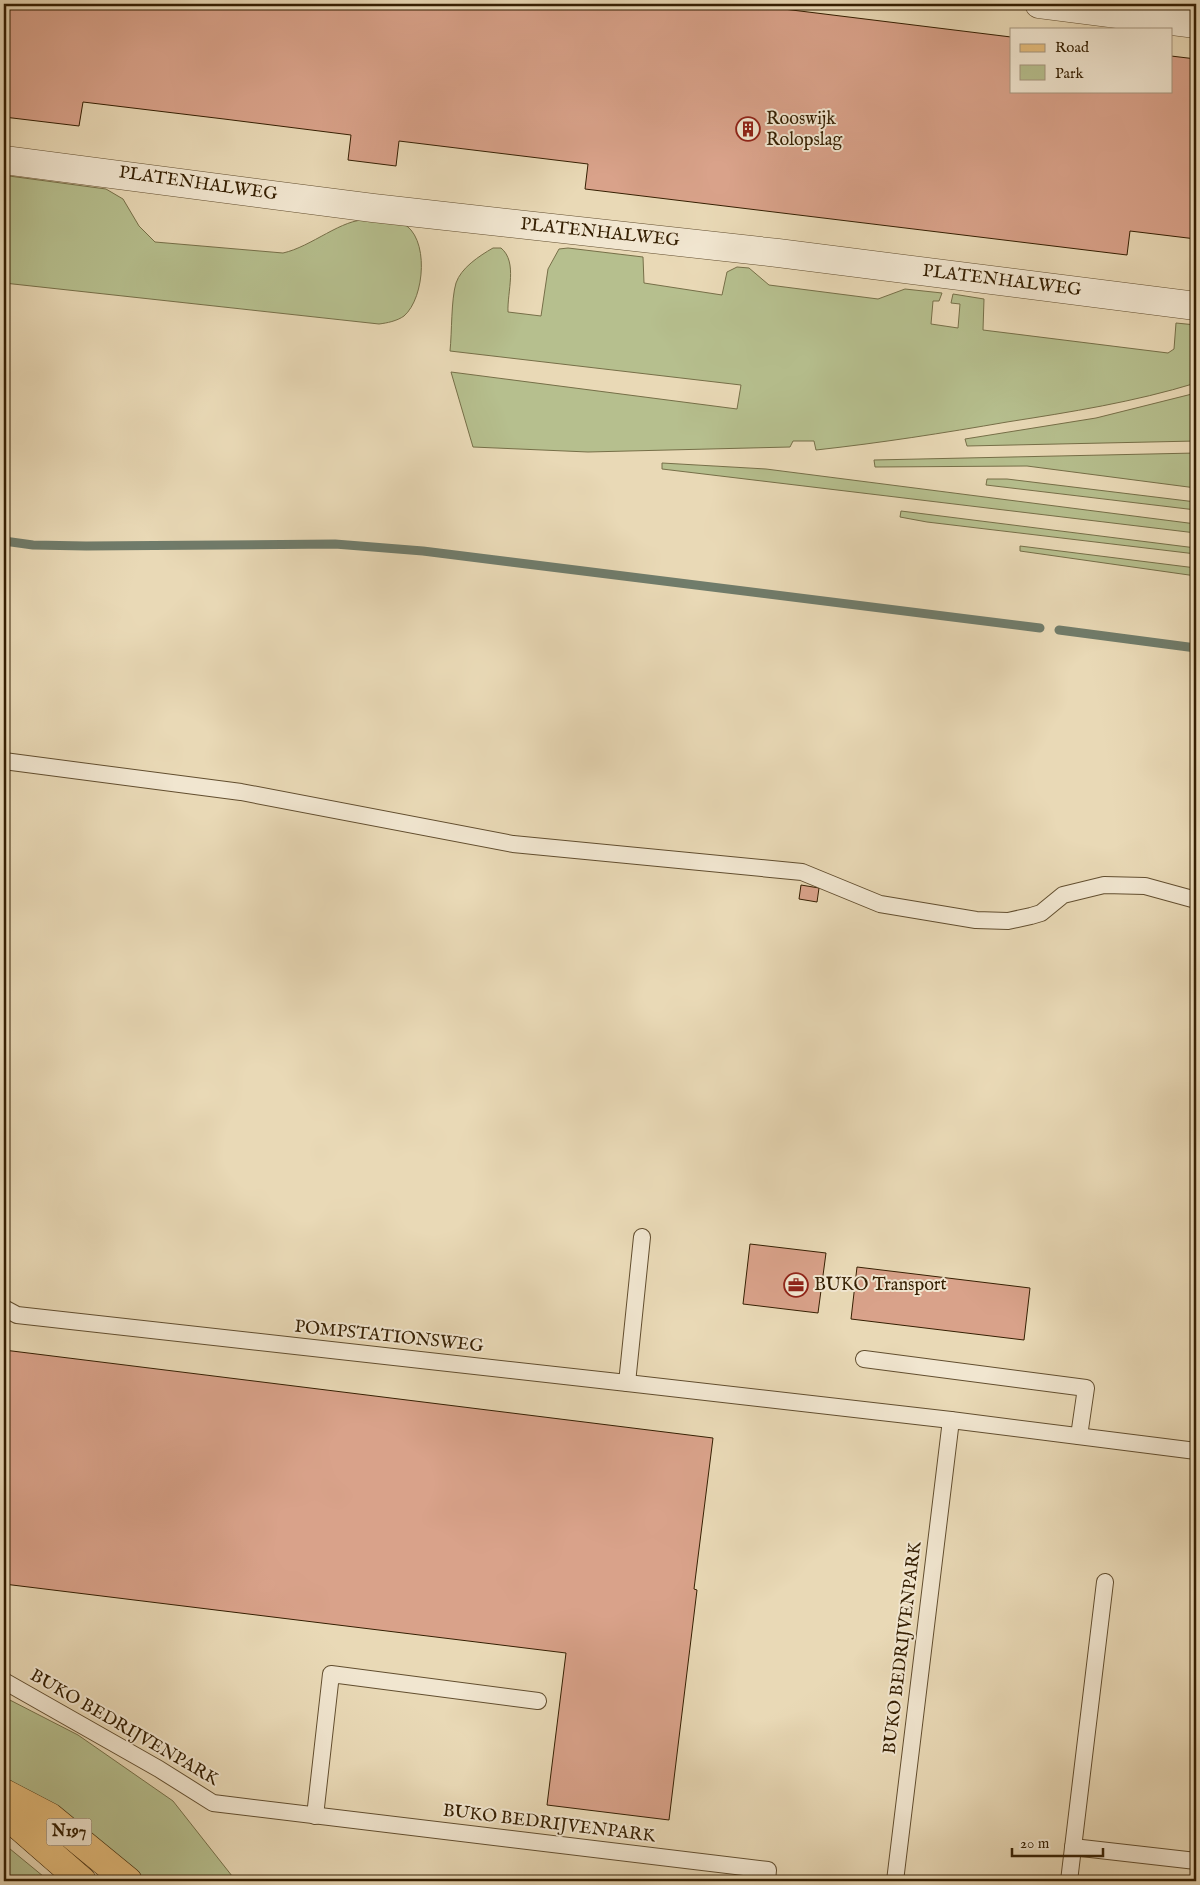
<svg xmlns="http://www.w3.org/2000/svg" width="1200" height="1885" font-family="'IM FELL English',serif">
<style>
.green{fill:#b6bf8e;stroke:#766f48}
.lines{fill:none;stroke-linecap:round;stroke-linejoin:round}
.stream{stroke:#707c6b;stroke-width:9}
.building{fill:#d9a28a;stroke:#351f02}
.lane-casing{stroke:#624e2f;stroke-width:18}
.street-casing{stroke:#624e2f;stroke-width:29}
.primary-casing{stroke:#351f02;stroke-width:29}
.lane{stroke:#f1e6d0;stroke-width:16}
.street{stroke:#f1e6d0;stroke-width:28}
.primary{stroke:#e4bc7b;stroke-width:28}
.labels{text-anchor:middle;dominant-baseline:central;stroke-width:4;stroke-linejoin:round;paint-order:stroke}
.shield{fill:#f1e6d0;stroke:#6d5b40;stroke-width:1}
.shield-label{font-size:16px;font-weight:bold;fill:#351f02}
.poi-label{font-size:18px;fill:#351f02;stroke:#f1e6d0;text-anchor:start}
.street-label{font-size:18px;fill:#351f02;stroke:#f1e6d0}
</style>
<rect width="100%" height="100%" fill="#e9d9b6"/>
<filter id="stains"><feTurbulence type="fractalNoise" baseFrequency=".004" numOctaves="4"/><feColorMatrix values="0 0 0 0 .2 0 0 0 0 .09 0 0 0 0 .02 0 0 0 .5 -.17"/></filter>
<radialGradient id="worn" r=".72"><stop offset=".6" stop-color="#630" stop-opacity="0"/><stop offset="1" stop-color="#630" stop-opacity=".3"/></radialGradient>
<g class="green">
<path d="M9,176L106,189L123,199L139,226L155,242L283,253C311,247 343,218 367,220C377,220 393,220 402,223C430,236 425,298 404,316C397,321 387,323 379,324L4,283V231Z"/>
<path d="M493,248H501C518,262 507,292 508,312L541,316L548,269L559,249L568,248L643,257L644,283L722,295L727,272L737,267L749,268L769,285L878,299L905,289L942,293L939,301H933L931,324L958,328L960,304L951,303L953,294L984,299L983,330L1168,353L1174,349L1176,323L1196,325V383C1134,402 1071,412 1007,422C944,433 880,443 816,450L814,441H793L790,447L588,452L473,447L451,372L737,409L741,385L450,351C452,332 451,300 456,283C461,268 479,256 493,248Z"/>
<polygon points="1196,393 1196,441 967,446 965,439 1096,418"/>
<polygon points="1196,453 1196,488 1027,466 875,467 874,460"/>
<polygon points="662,463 766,469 1196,524 1196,533 662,469"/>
<polygon points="987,479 1007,479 1196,502 1196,510 986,485"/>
<polygon points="901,511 1196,548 1196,554 927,522 900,517"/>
<polygon points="1020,546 1196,568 1196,576 1020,551"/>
<polygon points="4,1697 78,1735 173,1801 236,1881 144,1881 118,1856 4,1776"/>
<polygon points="4,1844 49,1881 4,1881"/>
</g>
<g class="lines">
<g class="stream">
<polyline points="4,541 33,545 86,546 335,544 423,551 1040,628"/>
<polyline points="1059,630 1196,648"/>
<polyline points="4,1879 7,1881"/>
</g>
</g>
<g class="building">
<polygon points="4,4 743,4 1011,37 1011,91 1171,91 1171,56 1196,59 1196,239 1130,231 1127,255 585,189 588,164 399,141 396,166 348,160 351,135 224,119 83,102 79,126 4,117"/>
<polygon points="801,885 819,888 817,902 799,899"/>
<polygon points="750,1244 826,1253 818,1313 743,1304"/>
<polygon points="857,1267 1030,1288 1024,1340 851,1319"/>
<polygon points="4,1350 713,1438 694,1589 697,1590 669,1820 547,1805 566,1653 4,1584"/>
</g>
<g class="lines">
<g class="lane-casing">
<g id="lane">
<polyline points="4,761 241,792 513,844 802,872 880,904 976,920 1008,921 1031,916 1041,913 1063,895 1104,885 1145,886 1196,900"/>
<polyline points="4,1308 17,1315 627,1383 642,1237"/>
<polyline points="864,1359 1086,1388 1079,1436"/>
<polyline points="627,1383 951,1420 1196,1451"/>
<polyline points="4,1681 159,1769 213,1803 768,1870 767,1881"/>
<polyline points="315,1816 331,1674 538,1701"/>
<polyline points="1073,1847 1196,1861"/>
<polyline points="895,1881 951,1420"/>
<polyline points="1069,1881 1105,1582"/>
</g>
</g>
<g class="street-casing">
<g id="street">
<polyline points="1039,4 1196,24"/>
<polyline points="4,160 373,208 778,253 1196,306"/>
</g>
</g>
<g class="primary-casing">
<g id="primary">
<polyline points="4,1793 50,1817 128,1881"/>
<polyline points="4,1813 82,1881"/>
</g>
</g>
<use href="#lane" class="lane"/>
<use href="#street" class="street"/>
<use href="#primary" class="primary"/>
</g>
<defs>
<g id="building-ring" transform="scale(1.25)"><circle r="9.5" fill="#f1e6d0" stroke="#8f2418" stroke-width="1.5"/><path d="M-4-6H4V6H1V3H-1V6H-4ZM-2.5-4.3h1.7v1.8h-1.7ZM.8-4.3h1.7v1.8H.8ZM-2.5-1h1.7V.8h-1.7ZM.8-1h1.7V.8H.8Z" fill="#8f2418"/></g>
<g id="office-ring" transform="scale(1.25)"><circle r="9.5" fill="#f1e6d0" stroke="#8f2418" stroke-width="1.5"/><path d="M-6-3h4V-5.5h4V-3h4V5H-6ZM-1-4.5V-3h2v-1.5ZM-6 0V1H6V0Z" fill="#8f2418"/></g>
</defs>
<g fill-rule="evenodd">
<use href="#building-ring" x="748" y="129"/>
<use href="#office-ring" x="796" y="1285"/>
</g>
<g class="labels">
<rect class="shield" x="46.5" y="1818.5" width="45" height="27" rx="4"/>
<g class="shield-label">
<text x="69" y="1832">N197</text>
</g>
<g class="poi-label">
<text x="766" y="119">Rooswijk<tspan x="766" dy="21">Rolopslag</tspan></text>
<text x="814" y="1285">BUKO Transport</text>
</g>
<g class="street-label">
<text transform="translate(198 184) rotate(8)">PLATENHALWEG</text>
<text transform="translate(600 233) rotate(6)">PLATENHALWEG</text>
<text transform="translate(1002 281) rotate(7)">PLATENHALWEG</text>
<text transform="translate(389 1337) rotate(6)">POMPSTATIONSWEG</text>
<text transform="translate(903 1648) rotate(-83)">BUKO BEDRIJVENPARK</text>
<text transform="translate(124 1728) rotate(30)">BUKO BEDRIJVENPARK</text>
<text transform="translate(549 1824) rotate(7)">BUKO BEDRIJVENPARK</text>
</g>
</g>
<rect width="1200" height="1885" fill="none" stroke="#e9d9b6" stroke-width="20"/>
<rect x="5" y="5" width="1190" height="1875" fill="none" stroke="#351f02" stroke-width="2.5"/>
<rect x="10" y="10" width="1180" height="1865" fill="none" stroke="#351f02"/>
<rect x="1010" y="28" width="162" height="65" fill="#f1e6d0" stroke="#a6967e"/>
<rect x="1020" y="44" width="25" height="8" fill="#e4bc7b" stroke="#a6967e"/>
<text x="1055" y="52" font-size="15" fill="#351f02">Road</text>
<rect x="1020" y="65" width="25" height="15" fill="#b6bf8e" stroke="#a6967e"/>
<text x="1055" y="78" font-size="15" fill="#351f02">Park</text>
<path d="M1012 1848v8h91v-8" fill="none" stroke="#351f02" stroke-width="2.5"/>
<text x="1020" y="1848" font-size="15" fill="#351f02" stroke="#f1e6d0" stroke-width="4" paint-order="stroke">20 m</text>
<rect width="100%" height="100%" filter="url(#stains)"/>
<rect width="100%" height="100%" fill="url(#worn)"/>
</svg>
